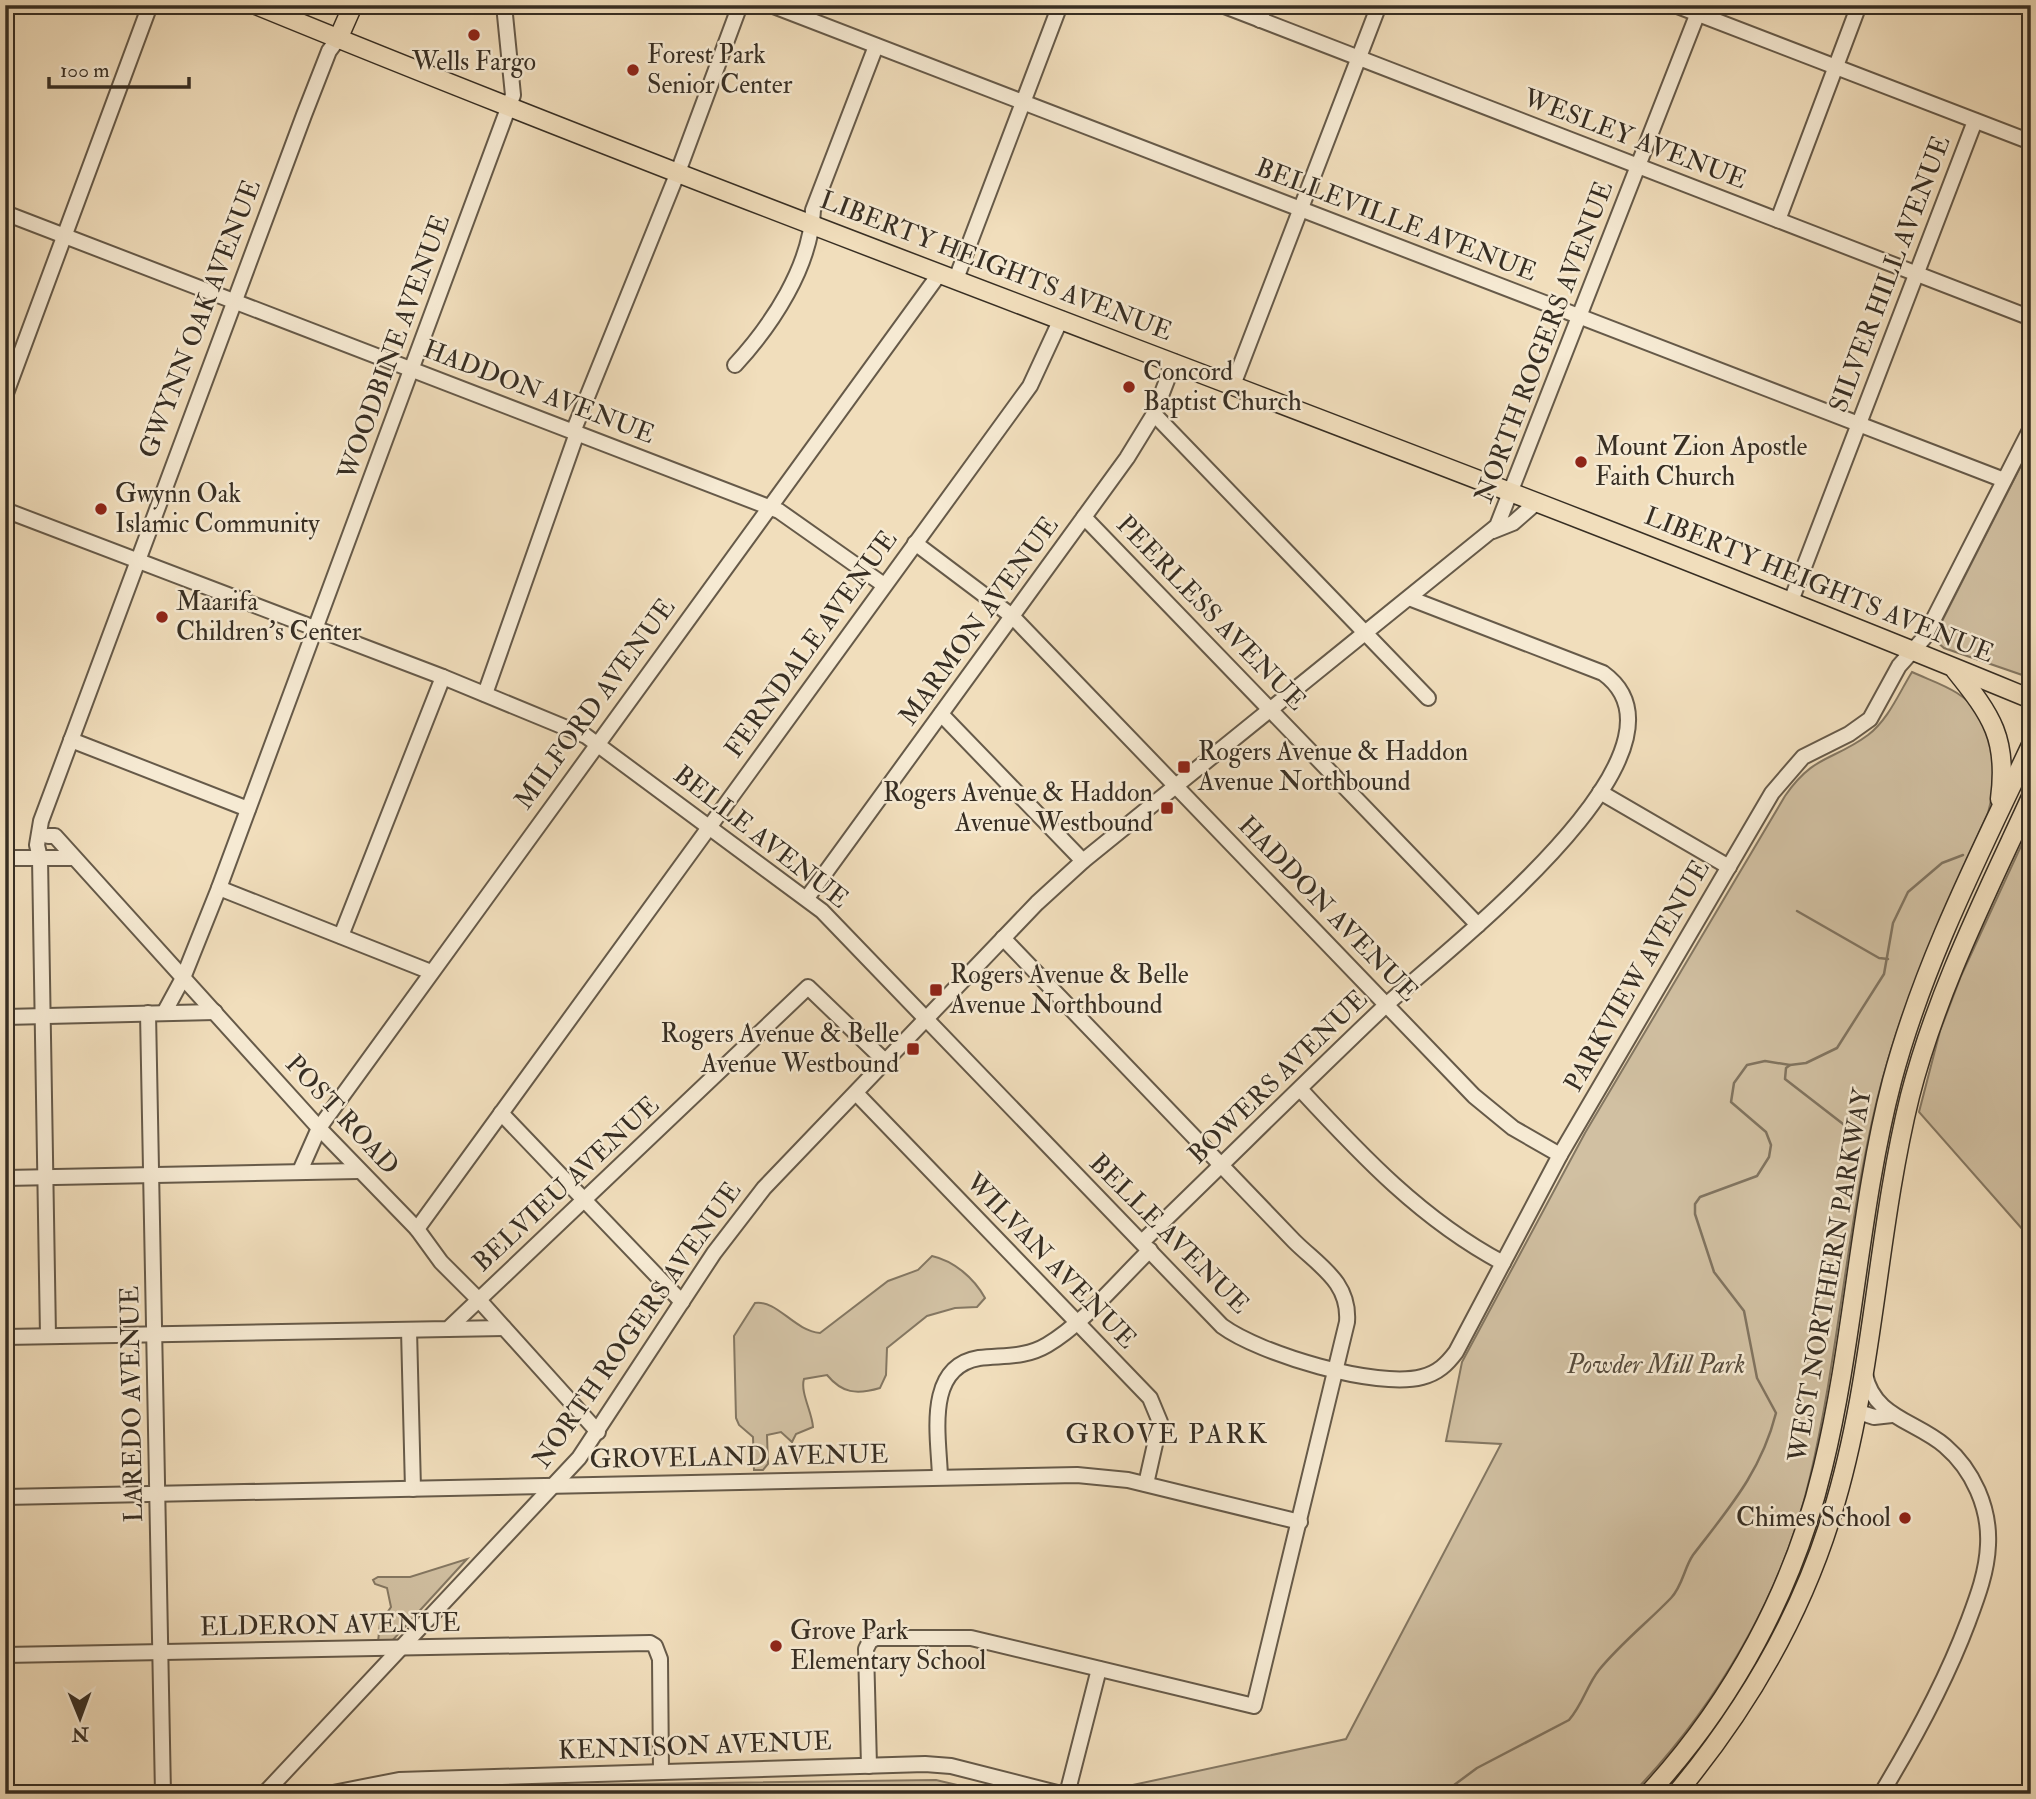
<svg xmlns="http://www.w3.org/2000/svg" width="2036" height="1799" font-family="'IM FELL Double Pica',serif">
<style>
.green{fill:#d1c0a2;stroke:#847762;stroke-width:2}
.lines{fill:none;stroke-linecap:round;stroke-linejoin:round}
.stream{stroke:#817460;stroke-width:2.5}
.minor-casing{stroke:#665a49;stroke-width:18}
.major-casing{stroke:#372e23;stroke-width:21}
.minor{stroke:#f6ead3;stroke-width:14}
.major{stroke:#f1debc;stroke-width:18}
.poi-dot{fill:#8f2418;stroke:#f6ead3;stroke-width:2.5}
.labels{text-anchor:middle;dominant-baseline:central;stroke-width:5;stroke-linejoin:round;paint-order:stroke}
.poi-label{font-size:26px;fill:#372e23;stroke:#f6ead3;text-anchor:start}
.street-label{font-size:26px;fill:#372e23;stroke:#f6ead3}
.park-label{font-size:26px;font-style:italic;fill:#564b3c;stroke:#f6ead3}
.neighbourhood-label{font-size:28px;letter-spacing:2px;fill:#372e23;stroke:#f6ead3}
</style>
<rect width="100%" height="100%" fill="#f1debc"/>
<filter id="stains"><feTurbulence type="fractalNoise" baseFrequency=".00286" numOctaves="4"/><feColorMatrix values="0 0 0 0 .2 0 0 0 0 .09 0 0 0 0 .02 0 0 0 .5 -.17"/></filter>
<radialGradient id="worn" r=".72"><stop offset=".6" stop-color="#630" stop-opacity="0"/><stop offset="1" stop-color="#630" stop-opacity=".3"/></radialGradient>
<g class="green">
<polygon points="2031,446 2031,678 1944,648 1936,641 1935,635"/>
<path d="M1912,672C1927,679 1943,684 1957,693C1997,718 1999,773 1988,813C1945,908 1902,999 1877,1100C1847,1224 1839,1353 1810,1477C1783,1594 1715,1708 1632,1794H1091L1346,1739L1501,1444L1446,1441L1462,1362L1585,1133L1785,796C1814,754 1833,761 1868,735C1888,720 1899,693 1912,672Z"/>
<polygon points="2031,832 2031,1239 1919,1112 1940,1031 1961,976 2027,833"/>
<path d="M932,1256C954,1261 974,1278 985,1298L977,1307L955,1308L927,1316L887,1348L886,1375L880,1388C856,1395 842,1393 827,1375L804,1379C800,1392 812,1412 813,1427L796,1434L792,1442L781,1432L767,1435L768,1464L763,1470H754L753,1437L739,1425L736,1418L734,1336L755,1303C778,1300 793,1330 820,1333L888,1281L918,1270Z"/>
<polygon points="467,1559 391,1642 378,1642 380,1623 391,1607 387,1588 375,1584 373,1580 378,1577 410,1577"/>
<polygon points="936,1780 995,1794 387,1794 415,1787"/>
</g>
<g class="lines">
<g class="stream">
<polyline points="2027,834 2031,832"/>
<polyline points="1797,911 1879,958 1888,959"/>
<polyline points="1790,1065 1786,1068 1785,1079 1856,1134"/>
<path d="M1442,1794L1477,1768L1569,1720C1583,1704 1587,1685 1599,1670C1621,1643 1648,1622 1671,1598C1683,1585 1684,1568 1693,1555C1729,1508 1761,1472 1776,1413L1757,1378L1744,1311L1714,1272L1695,1214V1204L1700,1197L1757,1176L1769,1157L1771,1145L1766,1132L1731,1102L1734,1083L1747,1065L1765,1061L1790,1065L1806,1063L1837,1048L1884,974L1893,923L1908,892L1942,863L1963,855"/>
</g>
<g class="minor-casing">
<g id="minor">
<polyline points="771,5 2004,480"/>
<polyline points="1222,5 2031,318"/>
<polyline points="1675,5 2031,142"/>
<polyline points="1260,20 1265,5"/>
<polyline points="5,213 779,511 884,585"/>
<polyline points="1778,220 1859,5"/>
<polyline points="956,279 1060,5"/>
<path d="M735,365C772,325 811,266 813,210L876,46"/>
<polyline points="1233,385 1379,5"/>
<polyline points="5,396 150,5"/>
<polyline points="1154,414 1428,698"/>
<polyline points="573,432 678,172 740,5"/>
<path d="M5,510L443,677L586,736L822,911L1222,1326C1260,1354 1377,1389 1422,1377C1438,1373 1447,1364 1456,1352L1560,1155L1772,793L1803,757L1849,734L1870,719L1899,666L1924,638L2031,428"/>
<polyline points="1084,517 1478,925"/>
<polyline points="1493,531 1513,523 1537,502"/>
<polyline points="915,543 1012,616 1474,1096 1513,1128 1560,1155"/>
<polyline points="1791,601 1975,121"/>
<polyline points="485,694 577,433"/>
<polyline points="941,714 1083,861"/>
<polyline points="71,740 248,809"/>
<polyline points="1600,792 1729,867"/>
<polyline points="48,836 55,836 319,1128 417,1229 441,1262 479,1300 598,1432"/>
<polyline points="5,858 74,858"/>
<polyline points="219,888 431,972"/>
<polyline points="807,898 1127,458 1154,414 1174,362"/>
<polyline points="341,936 443,677"/>
<polyline points="148,1013 163,1794"/>
<polyline points="164,1013 183,978 219,888 513,95 504,5"/>
<polyline points="5,1017 215,1012"/>
<path d="M1300,1089C1361,1155 1422,1220 1503,1263"/>
<polyline points="856,1093 1150,1398 1160,1422 1146,1484"/>
<polyline points="501,1113 682,1302"/>
<polyline points="300,1171 319,1128 940,273"/>
<polyline points="5,1178 359,1171"/>
<polyline points="417,1229 1030,386 1061,319"/>
<path d="M1142,1242C1223,1164 1303,1084 1385,1006C1438,956 1711,751 1603,673L1409,598"/>
<polyline points="448,1329 504,1328"/>
<polyline points="409,1330 413,1489"/>
<polyline points="48,1336 40,858 37,845 41,821 304,115 329,51 338,39"/>
<polyline points="5,1337 448,1329 808,987 885,1061"/>
<path d="M1865,1374C1873,1417 1916,1421 1945,1446C1973,1470 1990,1508 1988,1545C1987,1572 1977,1598 1968,1622C1945,1683 1915,1738 1881,1794"/>
<polyline points="1856,1411 1874,1417 1892,1415"/>
<path d="M940,1477C939,1438 924,1367 979,1358C1004,1355 1025,1358 1047,1345C1083,1324 1119,1280 1150,1250"/>
<polyline points="5,1497 1077,1475 1128,1480 1300,1522"/>
<polyline points="5,1655 650,1643 655,1646 660,1659 661,1772"/>
<path d="M869,1766L866,1649L870,1641L876,1638H971L1254,1706L1347,1322C1350,1282 1319,1266 1294,1241L1003,938"/>
<polyline points="264,1794 579,1458 714,1253 764,1188 1037,903 1083,861 1497,526 1701,5"/>
<polyline points="328,1794 399,1780 925,1764 951,1766 1061,1794"/>
<polyline points="1067,1794 1099,1669"/>
</g>
</g>
<g class="major-casing">
<g id="major">
<path d="M256,5C844,246 1443,457 2031,699"/>
<polyline points="338,39 353,5"/>
<path d="M1955,670C1992,716 2008,739 2000,799"/>
<path d="M1648,1794C1733,1702 1794,1589 1823,1467C1854,1340 1859,1208 1892,1081C1923,964 1979,855 2031,745"/>
<path d="M1676,1794C1746,1710 1800,1619 1832,1514C1874,1379 1876,1234 1910,1096C1937,991 1986,895 2031,797"/>
</g>
</g>
<use href="#minor" class="minor"/>
<use href="#major" class="major"/>
</g>
<g class="poi-dot">
<circle cx="474" cy="35" r="7"/>
<circle cx="633" cy="70" r="7"/>
<circle cx="1129" cy="387" r="7"/>
<circle cx="1581" cy="462" r="7"/>
<circle cx="101" cy="509" r="7"/>
<circle cx="162" cy="617" r="7"/>
<rect x="1177" y="760" width="14" height="14" rx="3.5"/>
<rect x="1160" y="801" width="14" height="14" rx="3.5"/>
<rect x="929" y="983" width="14" height="14" rx="3.5"/>
<rect x="906" y="1042" width="14" height="14" rx="3.5"/>
<circle cx="1905" cy="1518" r="7"/>
<circle cx="776" cy="1646" r="7"/>
</g>
<g class="labels">
<g class="poi-label">
<text x="647" y="55">Forest Park<tspan x="647" dy="30">Senior Center</tspan></text>
<text x="474" y="62" text-anchor="middle">Wells Fargo</text>
<text x="1143" y="372">Concord<tspan x="1143" dy="30">Baptist Church</tspan></text>
<text x="1595" y="447">Mount Zion Apostle<tspan x="1595" dy="30">Faith Church</tspan></text>
<text x="115" y="494">Gwynn Oak<tspan x="115" dy="30">Islamic Community</tspan></text>
<text x="176" y="602">Maarifa<tspan x="176" dy="30">Children's Center</tspan></text>
<text x="1198" y="752">Rogers Avenue &amp; Haddon<tspan x="1198" dy="30">Avenue Northbound</tspan></text>
<text x="1153" y="793" text-anchor="end">Rogers Avenue &amp; Haddon<tspan x="1153" dy="30">Avenue Westbound</tspan></text>
<text x="950" y="975">Rogers Avenue &amp; Belle<tspan x="950" dy="30">Avenue Northbound</tspan></text>
<text x="899" y="1034" text-anchor="end">Rogers Avenue &amp; Belle<tspan x="899" dy="30">Avenue Westbound</tspan></text>
<text x="1891" y="1518" text-anchor="end">Chimes School</text>
<text x="790" y="1631">Grove Park<tspan x="790" dy="30">Elementary School</tspan></text>
</g>
<g class="street-label">
<text transform="translate(1635 139) rotate(21)">WESLEY AVENUE</text>
<text transform="translate(1396 220) rotate(21)">BELLEVILLE AVENUE</text>
<text transform="translate(996 266) rotate(21)">LIBERTY HEIGHTS AVENUE</text>
<text transform="translate(1890 274) rotate(-69)">SILVER HILL AVENUE</text>
<text transform="translate(200 319) rotate(-69)">GWYNN OAK AVENUE</text>
<text transform="translate(1544 342) rotate(-69)">NORTH ROGERS AVENUE</text>
<text transform="translate(394 347) rotate(-70)">WOODBINE AVENUE</text>
<text transform="translate(539 392) rotate(21)">HADDON AVENUE</text>
<text transform="translate(1819 585) rotate(22)">LIBERTY HEIGHTS AVENUE</text>
<text transform="translate(1211 613) rotate(46)">PEERLESS AVENUE</text>
<text transform="translate(979 621) rotate(-54)">MARMON AVENUE</text>
<text transform="translate(811 644) rotate(-54)">FERNDALE AVENUE</text>
<text transform="translate(595 704) rotate(-54)">MILFORD AVENUE</text>
<text transform="translate(761 837) rotate(38)">BELLE AVENUE</text>
<text transform="translate(1328 909) rotate(46)">HADDON AVENUE</text>
<text transform="translate(1637 976) rotate(-60)">PARKVIEW AVENUE</text>
<text transform="translate(1278 1077) rotate(-44)">BOWERS AVENUE</text>
<text transform="translate(342 1115) rotate(47)">POST ROAD</text>
<text transform="translate(566 1184) rotate(-43)">BELVIEU AVENUE</text>
<text transform="translate(1169 1234) rotate(45)">BELLE AVENUE</text>
<text transform="translate(1051 1261) rotate(46)">WILVAN AVENUE</text>
<text transform="translate(1830 1275) rotate(-80)">WEST NORTHERN PARKWAY</text>
<text transform="translate(637 1325) rotate(-55)">NORTH ROGERS AVENUE</text>
<text transform="translate(132 1404) rotate(-91)">LAREDO AVENUE</text>
<text transform="translate(739 1457) rotate(-1)">GROVELAND AVENUE</text>
<text transform="translate(330 1625) rotate(-1)">ELDERON AVENUE</text>
<text transform="translate(695 1746) rotate(-2)">KENNISON AVENUE</text>
</g>
<g class="park-label">
<text x="1656" y="1365">Powder Mill Park</text>
</g>
<g class="neighbourhood-label">
<text x="1167" y="1434">GROVE PARK</text>
</g>
</g>
<rect width="2036" height="1799" fill="none" stroke="#f1debc" stroke-width="28"/>
<rect x="7" y="7" width="2022" height="1785" fill="none" stroke="#372e23" stroke-width="3.5"/>
<rect x="14" y="14" width="2008" height="1771" fill="none" stroke="#372e23" stroke-width="2"/>
<g transform="translate(80 1718) rotate(179)" stroke="#f6ead3" stroke-width="5" paint-order="stroke">
<path d="M0-5L12 26L0 18L-12 26Z" fill="#372e23"/>
<text y="-10" font-size="19" font-weight="bold" text-anchor="middle" fill="#372e23">N</text>
</g>
<path d="M49 77v10h140v-10" fill="none" stroke="#372e23" stroke-width="3.5"/>
<text x="60" y="77" font-size="21" fill="#372e23" stroke="#f6ead3" stroke-width="5" paint-order="stroke">100 m</text>
<rect width="100%" height="100%" filter="url(#stains)"/>
<rect width="100%" height="100%" fill="url(#worn)"/>
</svg>
